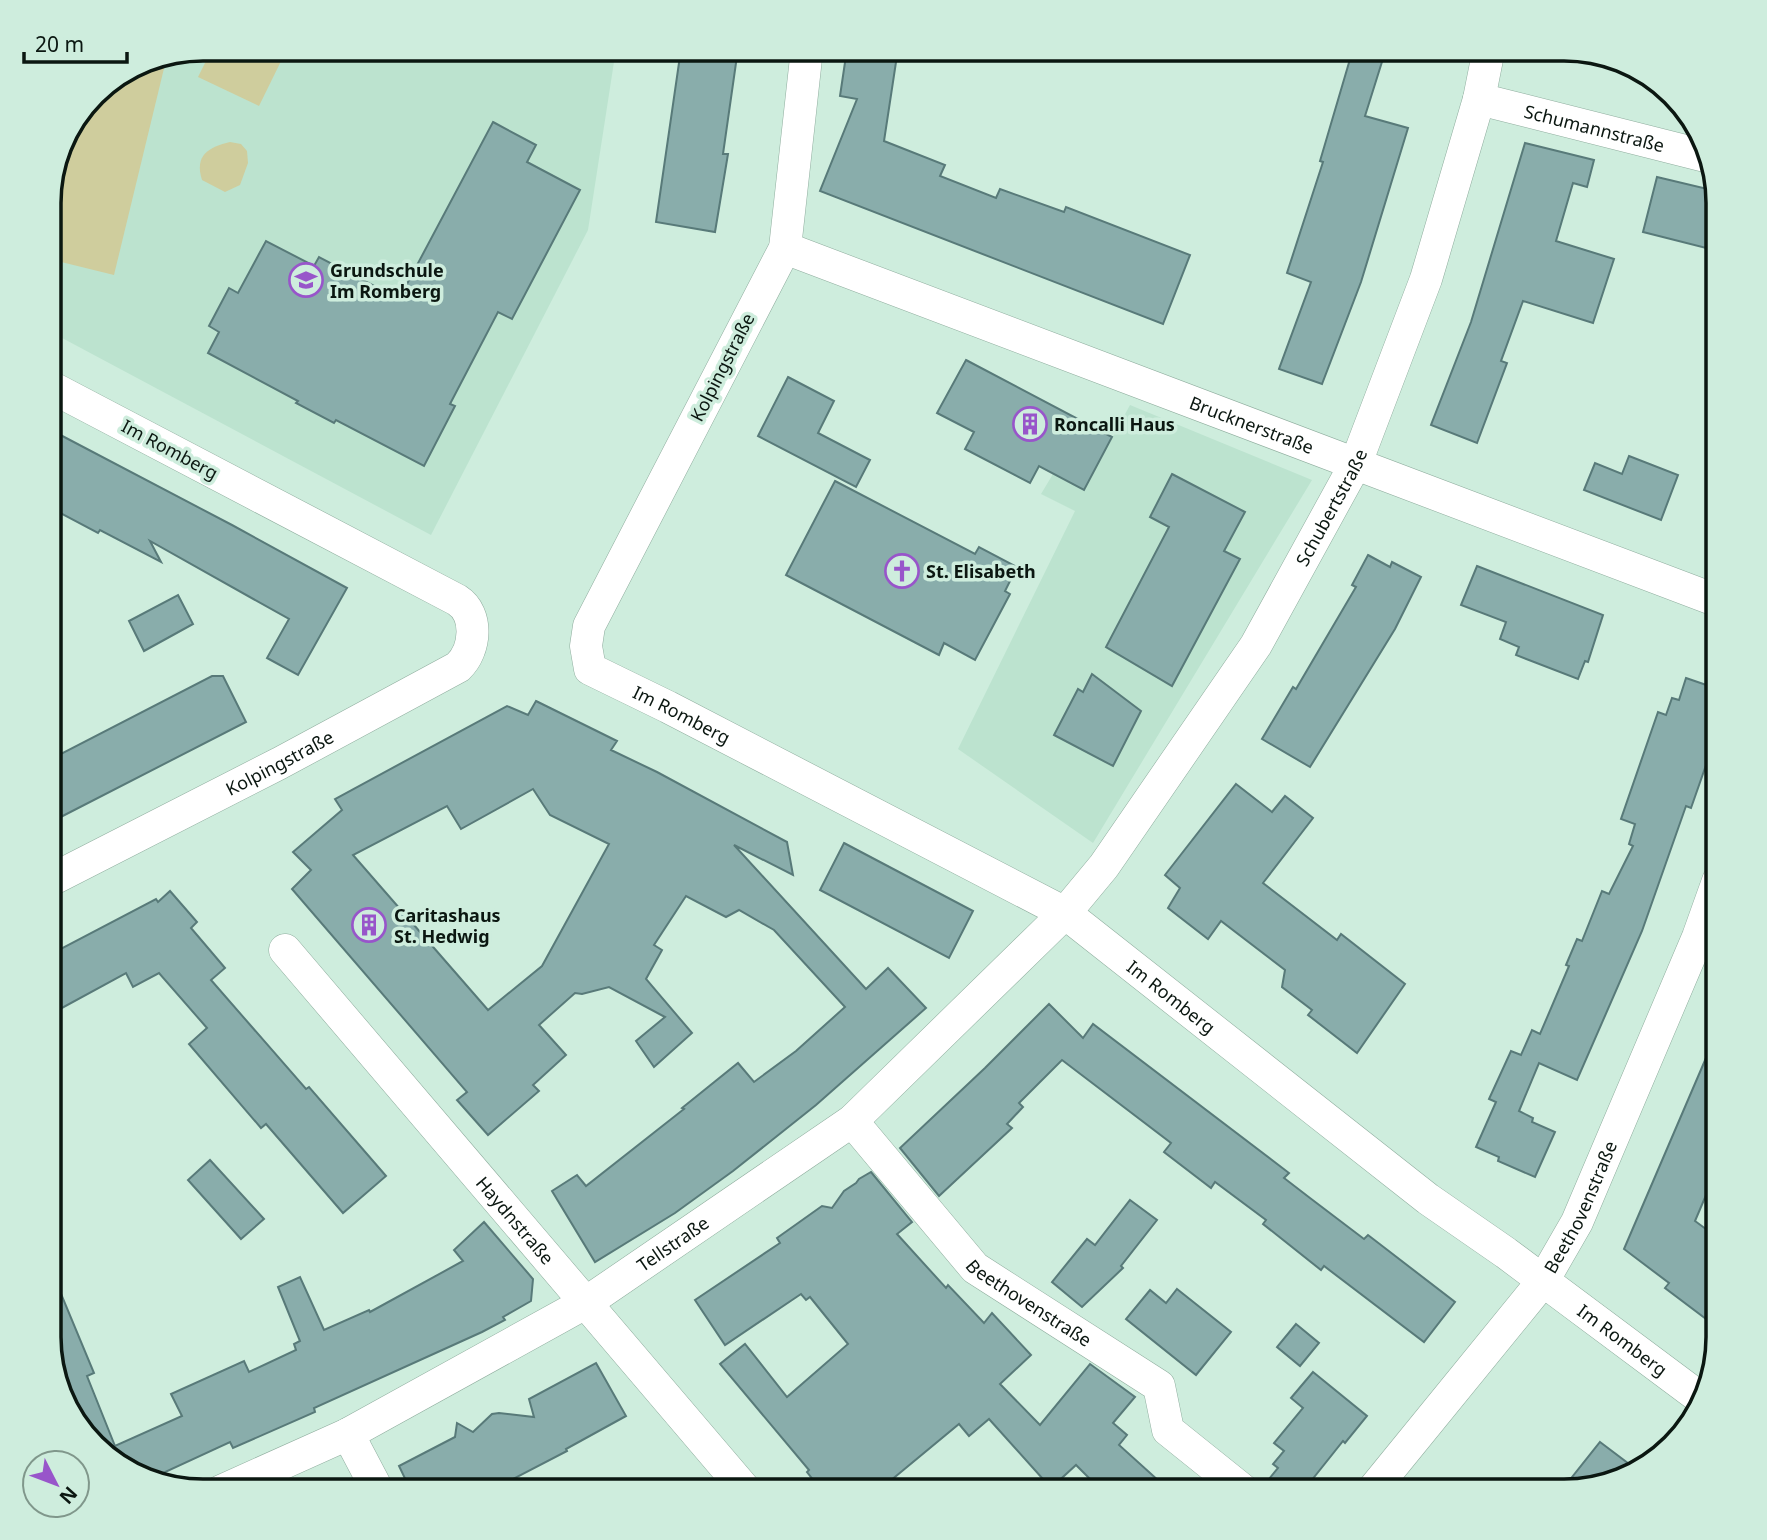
<svg xmlns="http://www.w3.org/2000/svg" width="1767" height="1540" font-family="'Noto Sans',sans-serif">
<style>
.built{fill:#bce3cf}
.green{fill:#cfcd9d}
.building{fill:#89adab;stroke:#587a79;stroke-width:2;fill-rule:evenodd}
.lines{fill:none;stroke-linecap:round;stroke-linejoin:round}
.minor-casing{stroke:#8fad9e;stroke-width:33}
.minor{stroke:#fff;stroke-width:32}
.labels{text-anchor:middle;dominant-baseline:central;stroke-width:7;stroke-linejoin:round;paint-order:stroke}
.street-label{font-size:18px;fill:#0b1711;stroke:#ceeddd}
.poi-label{font-size:18px;font-weight:bold;fill:#0b1711;stroke:#ceeddd;text-anchor:start}
.rim{fill:none;stroke:#0b1711;stroke-width:3.5}
</style>
<rect width="100%" height="100%" fill="#ceeddd"/>
<g class="built">
<polygon points="203,49 616,49 588,230 431,535 49,331 49,193 65,135 101,87 144,61"/>
<polygon points="1130,405 1312,480 1093,843 958,749 1075,511 1041,494 1053,474 1084,490"/>
</g>
<g class="green">
<polygon points="212,49 287,49 259,106 198,77"/>
<polygon points="167,56 114,275 49,259 49,193 65,135 101,87 144,61"/>
<path d="M230,142L241,144L247,151L248,163L240,185L225,192L202,180C194,155 209,147 230,142Z"/>
</g>
<g class="building">
<polygon points="681,49 738,49 723,154 728,154 715,232 656,222"/>
<polygon points="847,49 898,49 884,141 945,165 940,176 996,198 1000,189 1064,212 1066,207 1190,255 1163,324 820,191 857,99 840,96"/>
<polygon points="1353,49 1386,49 1365,116 1408,128 1361,282 1322,384 1279,369 1311,282 1287,273 1323,162 1320,161"/>
<polygon points="493,122 536,145 527,162 580,190 512,319 498,312 450,404 455,406 424,466 336,420 334,423 296,403 298,401 208,353 219,332 209,326 229,288 238,293 266,241 314,266 319,257 399,299"/>
<polygon points="1525,143 1594,160 1587,187 1573,183 1556,241 1614,259 1593,323 1523,301 1501,361 1507,363 1477,443 1431,425 1471,322"/>
<polygon points="1657,177 1716,191 1718,203 1718,251 1643,232"/>
<polygon points="966,360 1112,437 1084,490 1039,466 1030,483 965,449 974,432 937,413"/>
<polygon points="788,377 834,401 818,433 870,460 856,487 758,436"/>
<polygon points="49,429 232,525 347,588 298,675 267,658 289,619 150,541 161,562 100,530 98,533 49,507"/>
<polygon points="1629,456 1678,475 1661,520 1584,490 1595,463 1622,474"/>
<polygon points="1172,474 1245,512 1224,551 1240,559 1172,686 1106,647 1169,527 1150,517"/>
<polygon points="835,481 975,554 979,547 1017,567 1005,591 1010,594 975,660 944,643 939,655 786,575"/>
<polygon points="1368,555 1390,567 1392,562 1421,577 1395,629 1310,767 1262,739 1293,687 1296,689 1356,587 1352,585"/>
<polygon points="1477,566 1603,615 1588,662 1585,661 1578,679 1516,655 1519,647 1500,639 1506,622 1461,605"/>
<polygon points="178,595 193,624 144,651 129,621"/>
<polygon points="1092,674 1141,711 1113,766 1054,735 1078,689 1083,692"/>
<polygon points="212,676 223,676 246,722 49,823 49,760"/>
<polygon points="1686,678 1718,689 1718,731 1691,808 1686,806 1642,931 1577,1080 1539,1063 1519,1111 1533,1118 1532,1122 1555,1132 1535,1177 1498,1161 1499,1157 1476,1147 1496,1102 1489,1099 1511,1051 1521,1055 1532,1030 1540,1034 1569,966 1566,965 1577,939 1582,941 1602,891 1609,894 1633,846 1629,844 1635,824 1621,819 1658,712 1666,715 1672,698 1679,700"/>
<path d="M536,701L617,741L611,750L657,772L787,842L793,875L734,845L866,989L888,968L926,1008L816,1105L733,1171L675,1213L595,1262L552,1191L577,1175L586,1186L684,1109L682,1108L738,1063L754,1082L796,1051L845,1007L774,930L739,910L726,917L686,896L654,945L662,950L646,979L692,1033L654,1067L636,1041L665,1017L609,987L582,994L575,993L539,1025L566,1055L533,1085L539,1091L488,1135L457,1100L467,1092L292,889L311,870L293,852L342,810L335,799L507,706L528,715ZM533,789L550,815L609,844L542,966L488,1010L353,855L447,806L461,829Z"/>
<polygon points="1236,784 1272,812 1285,796 1313,818 1263,883 1337,940 1341,934 1405,984 1357,1053 1308,1015 1312,1010 1282,987 1285,970 1221,921 1208,939 1168,908 1180,888 1165,875"/>
<polygon points="844,843 973,911 949,958 820,890"/>
<polygon points="170,891 197,922 191,928 225,968 211,980 306,1089 309,1087 386,1176 343,1213 266,1124 261,1128 189,1044 207,1028 159,973 133,987 126,973 49,1015 49,955 156,899 158,902"/>
<polygon points="1049,1004 1083,1038 1093,1024 1289,1173 1284,1178 1310,1198 1364,1239 1368,1235 1455,1302 1424,1342 1324,1266 1321,1270 1263,1224 1266,1220 1215,1182 1211,1188 1164,1152 1171,1143 1062,1060 1019,1103 1023,1107 1007,1124 1012,1128 939,1196 900,1148 985,1068"/>
<polygon points="1718,1030 1718,1167 1695,1221 1718,1238 1718,1328 1665,1288 1669,1283 1624,1249"/>
<polygon points="210,1160 264,1219 241,1239 188,1180"/>
<polygon points="871,1172 912,1222 897,1234 946,1288 948,1285 984,1323 992,1313 1031,1355 1000,1384 1040,1425 1090,1364 1135,1397 1113,1423 1127,1435 1119,1445 1170,1491 1102,1491 1076,1465 1051,1488 989,1419 969,1436 959,1424 878,1491 822,1491 807,1472 809,1470 720,1364 745,1344 787,1397 848,1344 810,1297 806,1300 801,1294 725,1345 695,1300 780,1243 777,1238 822,1206 832,1208 844,1191 856,1183 859,1179"/>
<polygon points="1130,1200 1157,1220 1121,1266 1123,1268 1082,1307 1052,1282 1087,1239 1095,1245"/>
<polygon points="484,1222 533,1279 531,1301 503,1317 505,1320 482,1332 314,1408 315,1412 233,1448 230,1442 148,1480 144,1479 94,1446 65,1405 49,1347 49,1265 94,1373 87,1376 115,1446 182,1416 171,1394 244,1361 249,1372 296,1350 294,1344 300,1341 278,1287 300,1277 324,1330 369,1310 370,1312 463,1261 454,1250"/>
<polygon points="1177,1289 1231,1332 1196,1375 1126,1319 1150,1290 1166,1303"/>
<polygon points="1296,1324 1319,1343 1300,1366 1277,1347"/>
<polygon points="596,1363 626,1416 566,1449 567,1451 509,1481 514,1491 411,1491 399,1466 455,1437 457,1423 473,1432 492,1414 499,1413 534,1417 529,1399"/>
<polygon points="1313,1372 1367,1416 1345,1443 1343,1441 1303,1491 1284,1491 1269,1479 1278,1468 1273,1464 1284,1451 1274,1443 1303,1408 1291,1398"/>
<polygon points="1600,1442 1637,1470 1623,1479 1561,1491"/>
</g>
<g class="lines">
<g class="minor-casing">
<g id="minor">
<path id="s1" d="M807,49L785,248L589,626L586,646L590,669L668,707L1065,913L1428,1199L1506,1253L1703,1400"/>
<path id="s2" d="M1479,99L1709,157"/>
<path id="s3" d="M785,248L1718,601"/>
<path id="s4" d="M49,881L280,763L458,667C476,650 479,614 457,600L49,386"/>
<path id="s5" d="M285,950L746,1491"/>
<path id="s6" d="M852,1121L975,1268L1159,1386L1168,1430L1244,1491"/>
<polyline points="348,1434 378,1491"/>
<path id="s7" d="M221,1491L348,1434L587,1302L852,1121L1065,913L1104,866L1256,645L1356,463L1426,279L1479,99L1489,49"/>
<path id="s8" d="M1372,1491L1543,1281L1577,1222L1698,937L1718,881"/>
</g>
</g>
<use href="#minor" class="minor"/>
</g>
<defs>
<g id="school-ring" transform="scale(1.75)"><circle r="9.5" fill="#ceeddd" stroke="#9855ca" stroke-width="1.5"/><path d="M0-5L7-2L0 1L-7-2ZM-4 1L0 2.5L4 1V4Q0 6-4 4Z" fill="#9855ca"/></g>
<g id="building-ring" transform="scale(1.75)"><circle r="9.5" fill="#ceeddd" stroke="#9855ca" stroke-width="1.5"/><path d="M-4-6H4V6H1V3H-1V6H-4ZM-2.5-4.3h1.7v1.8h-1.7ZM.8-4.3h1.7v1.8H.8ZM-2.5-1h1.7V.8h-1.7ZM.8-1h1.7V.8H.8Z" fill="#9855ca"/></g>
<g id="church-ring" transform="scale(1.75)"><circle r="9.5" fill="#ceeddd" stroke="#9855ca" stroke-width="1.5"/><path d="M-1.2-6h2.4v3.5h3.3v2.4h-3.3V6h-2.4V-.1h-3.3v-2.4h3.3Z" fill="#9855ca"/></g>
</defs>
<g fill-rule="evenodd">
<use href="#school-ring" x="306" y="280"/>
<use href="#building-ring" x="1030" y="424"/>
<use href="#church-ring" x="902" y="571"/>
<use href="#building-ring" x="369" y="925"/>
</g>
<g class="labels">
<g class="street-label">
<text stroke="none"><textPath href="#s2" startOffset="119">Schumannstraße</textPath></text>
<text transform="translate(722 367) rotate(-63)">Kolpingstraße</text>
<text stroke="none"><textPath href="#s3" startOffset="499">Brucknerstraße</textPath></text>
<text transform="translate(170 449) rotate(28)">Im Romberg</text>
<text stroke="none"><textPath href="#s7" startOffset="1517">Schubertstraße</textPath></text>
<text stroke="none"><textPath href="#s1" startOffset="772">Im Romberg</textPath></text>
<text stroke="none"><textPath href="#s4" startOffset="259">Kolpingstraße</textPath></text>
<text stroke="none"><textPath href="#s1" startOffset="1339">Im Romberg</textPath></text>
<text stroke="none"><textPath href="#s8" startOffset="354">Beethovenstraße</textPath></text>
<text stroke="none"><textPath href="#s5" startOffset="355">Haydnstraße</textPath></text>
<text stroke="none"><textPath href="#s7" startOffset="516">Tellstraße</textPath></text>
<text stroke="none"><textPath href="#s6" startOffset="256">Beethovenstraße</textPath></text>
<text stroke="none"><textPath href="#s1" startOffset="1906">Im Romberg</textPath></text>
</g>
<g class="poi-label">
<text x="330" y="270">Grundschule<tspan x="330" dy="21">Im Romberg</tspan></text>
<text x="1054" y="424">Roncalli Haus</text>
<text x="926" y="571">St. Elisabeth</text>
<text x="394" y="915">Caritashaus<tspan x="394" dy="21">St. Hedwig</tspan></text>
</g>
</g>
<path d="M0 0H1767V1540H0ZM203 61H1564A142 142 0 0 1 1706 203V1337A142 142 0 0 1 1564 1479H203A142 142 0 0 1 61 1337V203A142 142 0 0 1 203 61Z" fill="#ceeddd" fill-rule="evenodd"/>
<path class="rim" d="M203 61H1564A142 142 0 0 1 1706 203V1337A142 142 0 0 1 1564 1479H203A142 142 0 0 1 61 1337V203A142 142 0 0 1 203 61Z"/>
<g transform="translate(56 1484) rotate(132)"><circle r="33" fill="#ceeddd" stroke="#80978b" stroke-width="2"/>
<path d="M0-5L12 26L0 18L-12 26Z" fill="#9855ca"/>
<text y="-10" font-size="19" font-weight="bold" text-anchor="middle" fill="#0b1711">N</text>
</g>
<path d="M24 52v10h103v-10" fill="none" stroke="#0b1711" stroke-width="3.5"/>
<text x="35" y="52" font-size="21" fill="#0b1711" stroke="#ceeddd" stroke-width="5" paint-order="stroke">20 m</text>
</svg>
